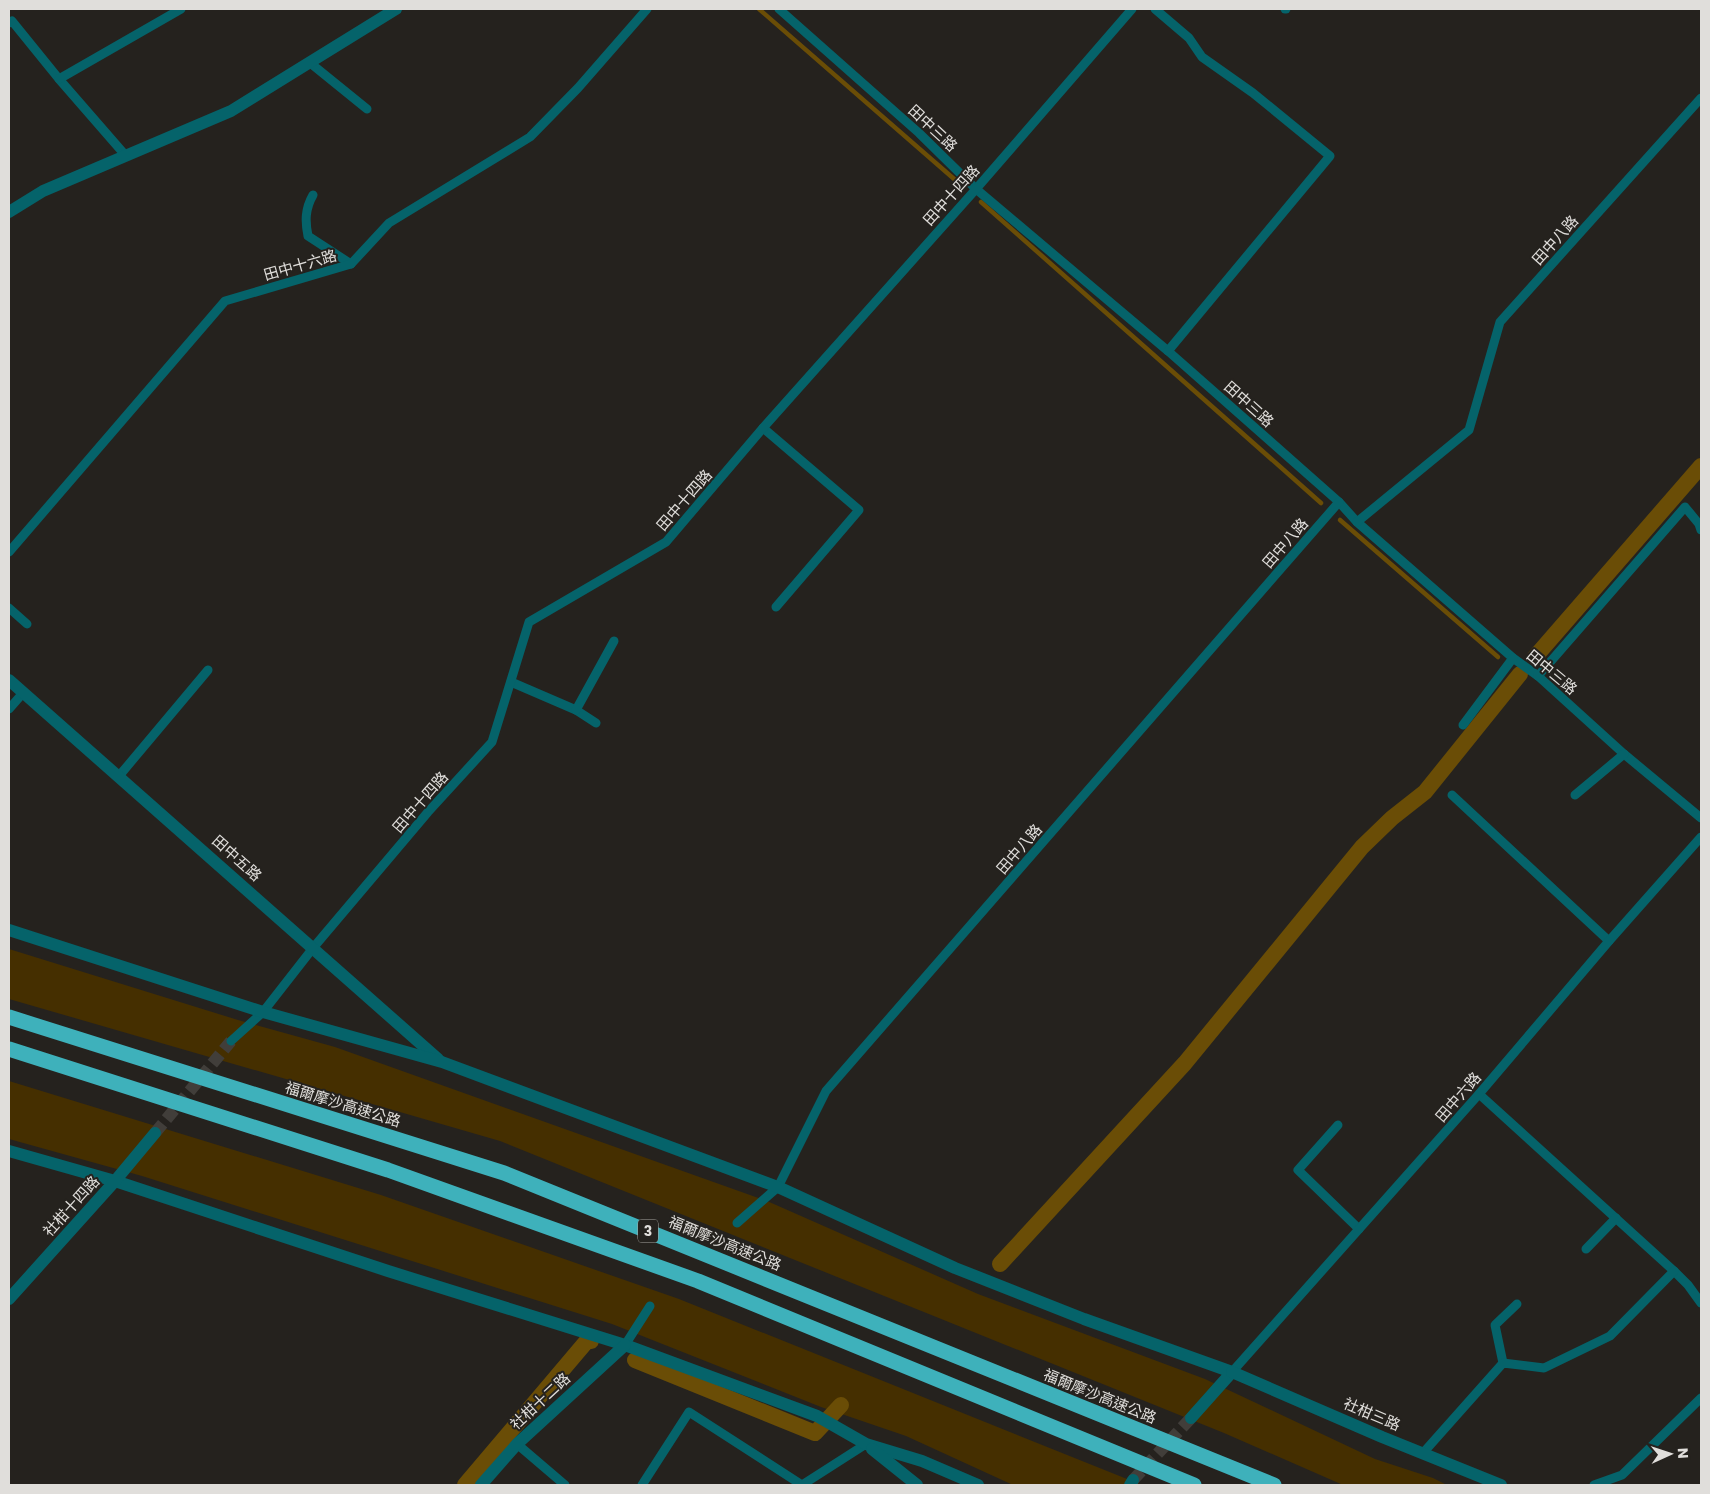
<svg xmlns="http://www.w3.org/2000/svg" width="1710" height="1494" font-family="Poppins,'Noto Sans TC',sans-serif">
<style>
.green{fill:#452f00}
.lines{fill:none;stroke-linecap:round;stroke-linejoin:round}
.stream{stroke:#6a4d06;stroke-width:4.5}
.canal{stroke:#6a4d06;stroke-width:16}
.minor-tunnel{stroke:#413e3a;stroke-width:12;stroke-dasharray:12 6;stroke-linecap:butt}
.service{stroke:#05636a;stroke-width:9}
.minor{stroke:#05636a;stroke-width:12}
.tertiary{stroke:#05636a;stroke-width:12}
.motorway{stroke:#3eb1bb;stroke-width:15}
.labels{text-anchor:middle;dominant-baseline:central;stroke-width:4;stroke-linejoin:round;paint-order:stroke}
.shield{fill:#25221e;stroke:#a8a6a2;stroke-width:1}
.shield-label{font-size:14px;font-weight:bold;fill:#e0dedb}
.street-label{font-size:15px;fill:#e0dedb;stroke:#25221e}
</style>
<rect width="100%" height="100%" fill="#25221e"/>
<g class="green">
<polygon points="9,949 238,1020 335,1047 767,1201 978,1294 1205,1379 1375,1459 1433,1478 1447,1485 1343,1485 1224,1433 500,1141 9,999"/>
<polygon points="9,1081 381,1195 679,1299 1142,1485 1013,1485 906,1436 821,1407 612,1324 142,1176 9,1139"/>
</g>
<g class="lines">
<g class="stream">
<polyline points="759,9 961,185"/>
<polyline points="981,202 1321,503"/>
<polyline points="1340,520 1498,657"/>
<polyline points="1518,674 1519,675"/>
</g>
<g class="canal">
<polyline points="1535,657 1701,466"/>
<polyline points="1000,1264 1185,1063 1362,847 1392,818 1425,792 1520,674"/>
<polyline points="635,1360 815,1433 841,1405"/>
<polyline points="465,1485 586,1342 591,1341"/>
</g>
<g class="minor-tunnel">
<polyline points="155,1133 231,1041"/>
<polyline points="1133,1480 1191,1418"/>
</g>
<g class="service">
<polyline points="779,9 919,133 976,189 1168,351 1339,502 1357,522 1513,658 1538,676 1624,754 1701,818"/>
<polyline points="1155,9 1189,38 1202,57 1253,93 1330,156 1168,351"/>
<polyline points="1285,9 1286,9"/>
<polyline points="9,23 12,21 59,79 126,156"/>
<polyline points="309,62 367,109"/>
<polyline points="59,79 181,9"/>
<path d="M313,195C305,209 305,221 308,236L351,264"/>
<polyline points="763,428 859,510 776,607"/>
<polyline points="1357,522 1469,430 1500,322 1701,98"/>
<polyline points="9,552 225,301 351,264 389,223 530,137 578,88 647,9"/>
<polyline points="9,608 27,624"/>
<polyline points="1538,676 1685,507 1699,524 1701,530"/>
<polyline points="511,682 576,710 596,723"/>
<polyline points="9,709 23,693"/>
<polyline points="576,710 614,641"/>
<polyline points="1463,725 1513,658"/>
<polyline points="119,776 208,670"/>
<polyline points="1452,795 1609,941"/>
<polyline points="1575,795 1624,754"/>
<polyline points="231,1041 263,1012 313,948 428,812 492,742 529,622 666,542 763,428 976,189 1132,9"/>
<polyline points="1479,1094 1674,1271 1688,1285 1701,1303"/>
<polyline points="1338,1125 1298,1170 1359,1229"/>
<polyline points="737,1223 778,1187 826,1091 1339,502"/>
<polyline points="1586,1249 1616,1218"/>
<polyline points="625,1345 650,1306"/>
<polyline points="1503,1363 1495,1325 1517,1304"/>
<polyline points="1232,1372 1479,1094 1609,941 1701,837"/>
<polyline points="517,1444 565,1485"/>
<polyline points="1423,1453 1503,1363 1544,1368 1610,1336 1674,1271"/>
<polyline points="642,1485 689,1412 802,1485"/>
<polyline points="802,1485 866,1444"/>
<polyline points="1594,1485 1622,1475 1701,1398"/>
</g>
<g class="minor">
<polyline points="9,680 438,1059"/>
<polyline points="9,930 263,1012 442,1062 778,1187 955,1268 1084,1319 1232,1372 1191,1418"/>
<polyline points="9,1151 115,1181 388,1271 625,1345 817,1416 866,1444 922,1461 978,1485"/>
<polyline points="9,1299 115,1181 155,1133"/>
<polyline points="1232,1372 1382,1437 1501,1485"/>
<polyline points="872,1449 917,1485"/>
<polyline points="481,1485 517,1444 625,1345"/>
<polyline points="1130,1485 1133,1480"/>
</g>
<polyline class="tertiary" points="9,212 43,191 231,111 396,9"/>
<g class="motorway">
<polyline points="9,1017 504,1173 1274,1485"/>
<polyline points="9,1049 388,1170 698,1281 1194,1485"/>
</g>
</g>
<g class="labels">
<rect class="shield" x="638" y="1219.5" width="20" height="23" rx="4"/>
<g class="shield-label">
<text x="648" y="1231">3</text>
</g>
<g class="street-label">
<text transform="translate(933 128) rotate(43)">田中三路</text>
<text transform="translate(951 195) rotate(-48)">田中十四路</text>
<text transform="translate(1555 240) rotate(-48)">田中八路</text>
<text transform="translate(300 265) rotate(-16)">田中十六路</text>
<text transform="translate(1249 404) rotate(42)">田中三路</text>
<text transform="translate(684 500) rotate(-49)">田中十四路</text>
<text transform="translate(1285 543) rotate(-49)">田中八路</text>
<text transform="translate(1552 672) rotate(40)">田中三路</text>
<text transform="translate(420 802) rotate(-49)">田中十四路</text>
<text transform="translate(1019 849) rotate(-49)">田中八路</text>
<text transform="translate(237 858) rotate(42)">田中五路</text>
<text transform="translate(1458 1097) rotate(-49)">田中六路</text>
<text transform="translate(343 1104) rotate(17)">福爾摩沙高速公路</text>
<text transform="translate(71 1206) rotate(-48)">社柑十四路</text>
<text transform="translate(725 1243) rotate(22)">福爾摩沙高速公路</text>
<text transform="translate(1100 1396) rotate(22)">福爾摩沙高速公路</text>
<text transform="translate(540 1401) rotate(-43)">社柑十二路</text>
<text transform="translate(1372 1414) rotate(23)">社柑三路</text>
</g>
</g>
<rect width="1710" height="1494" fill="none" stroke="#e0dedb" stroke-width="20"/>
<g transform="translate(1670 1454) rotate(87)" stroke="#25221e" stroke-width="4" paint-order="stroke">
<path d="M0-4L9 19L0 12L-9 19Z" fill="#e0dedb"/>
<text y="-8" font-size="14" font-weight="bold" text-anchor="middle" fill="#e0dedb">N</text>
</g>
</svg>
